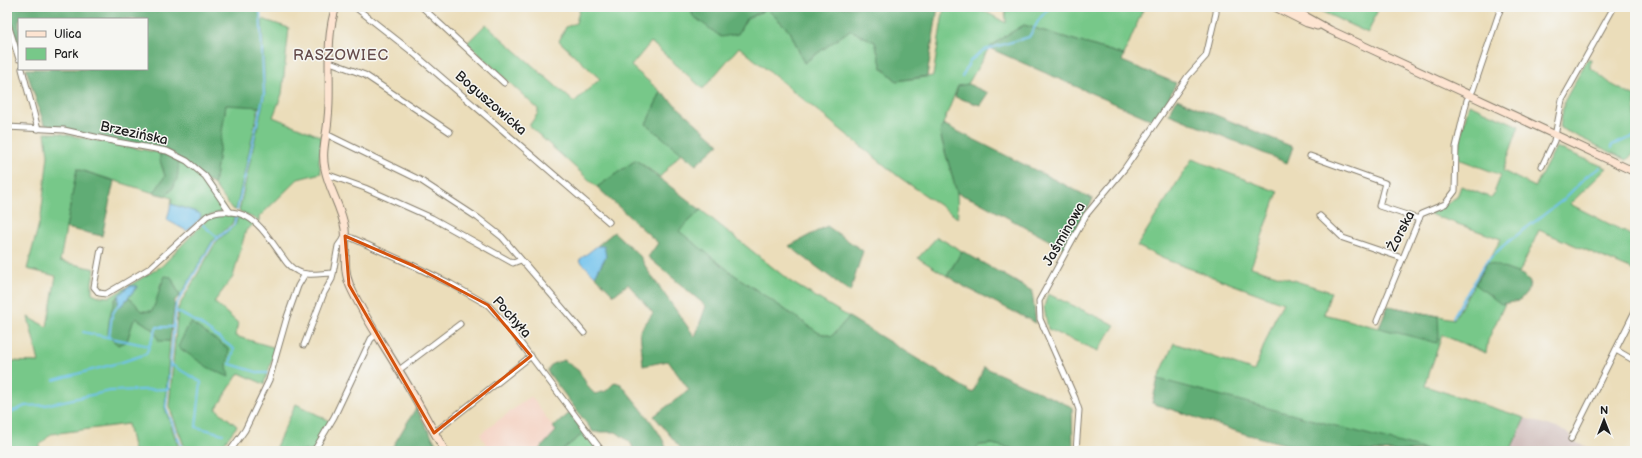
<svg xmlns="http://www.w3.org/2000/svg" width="1642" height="458" font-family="'Balsamiq Sans',sans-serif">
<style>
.built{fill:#f5d2c2}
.industrial{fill:#d1bfbd}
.green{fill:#77c889;stroke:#4a7252}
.forest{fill:#61ac75;stroke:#3e6448}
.water{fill:#71c2ed;stroke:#466f84}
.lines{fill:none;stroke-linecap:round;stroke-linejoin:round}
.stream{stroke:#71c2ed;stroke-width:2}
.street-casing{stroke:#847c6b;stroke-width:7}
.secondary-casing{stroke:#847c6b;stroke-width:9}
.street{stroke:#fff;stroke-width:5}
.secondary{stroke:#fde4d1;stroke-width:7}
.marked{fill:none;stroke:#d4530e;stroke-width:3;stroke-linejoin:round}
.labels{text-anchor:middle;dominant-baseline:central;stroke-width:3;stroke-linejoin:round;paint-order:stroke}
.street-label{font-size:14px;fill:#1c1c1c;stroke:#f6f6f2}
.neighbourhood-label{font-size:15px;letter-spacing:1px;fill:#644b4a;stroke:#f6f6f2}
</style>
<rect width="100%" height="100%" fill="#f6f6f2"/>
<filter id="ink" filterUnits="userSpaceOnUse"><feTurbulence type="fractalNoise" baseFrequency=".025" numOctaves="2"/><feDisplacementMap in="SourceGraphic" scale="8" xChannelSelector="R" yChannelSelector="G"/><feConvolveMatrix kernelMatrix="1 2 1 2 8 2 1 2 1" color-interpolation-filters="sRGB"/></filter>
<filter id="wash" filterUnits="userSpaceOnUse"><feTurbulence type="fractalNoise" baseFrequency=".012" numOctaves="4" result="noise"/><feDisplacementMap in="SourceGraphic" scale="16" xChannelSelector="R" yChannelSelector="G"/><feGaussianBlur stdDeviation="0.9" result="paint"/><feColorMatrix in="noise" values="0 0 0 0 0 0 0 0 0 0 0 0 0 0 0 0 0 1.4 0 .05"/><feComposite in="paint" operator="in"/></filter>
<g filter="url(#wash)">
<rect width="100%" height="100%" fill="#ebddba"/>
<polygon class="built" points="531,396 556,431 538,451 490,451 480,434"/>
<polygon class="industrial" points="1525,418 1566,431 1574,442 1599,451 1510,451"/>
<g class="green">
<polygon points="580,7 690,7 693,16 738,34 746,19 767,9 790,31 804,63 850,30 875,42 882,68 897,81 933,76 944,7 977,7 1006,23 1005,7 1144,7 1124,55 1024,25 1005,36 989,48 968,84 958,86 943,124 941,138 957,193 958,218 899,177 739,47 703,89 651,42 631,66 661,92 646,124 682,152 660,177 636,160 597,187 529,126 538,113 538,109 467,43 486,24 500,37 574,102 600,79 559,41 566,27 576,23"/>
<polygon points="1312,7 1379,7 1368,33"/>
<polygon points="262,19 289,28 282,94 273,117 322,137 319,161 321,173 298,179 259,217 259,221 239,211 265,94"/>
<polygon points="1587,60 1591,60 1590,67 1611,84 1635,97 1635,151 1627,160 1560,128 1564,102"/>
<polygon points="226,104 259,107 236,210 232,209 214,185"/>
<polygon points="1469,104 1519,126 1503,171 1535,187 1556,147 1607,168 1570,204 1635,237 1635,271 1539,230 1488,340 1486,353 1442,335 1425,386 1525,418 1510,451 1314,451 1152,403 1158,379 1174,343 1254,371 1276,315 1283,303 1164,259 1137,246 1192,159 1278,192 1251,267 1331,292 1324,314 1379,328 1388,306 1454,319 1501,239 1429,214 1457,197 1461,186 1492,198 1501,175 1461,160 1456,155"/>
<path d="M45,133H58L160,153V160L165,176L154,193L77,169L60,261L95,269L92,282V293L99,296L110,297L162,266L207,219L217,215H235L232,224L213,240L180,296L171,277L161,283L157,301L152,311C132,313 143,305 128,298L138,286H129L115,299L112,312L127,341L133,322L136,318L154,330L159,340L170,341L165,408L180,451H134L128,424L51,434L39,446L40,451H7V361L39,362L28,317L47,327L56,276L27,269L41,216L48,155Z"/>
<polygon points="179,158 202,175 226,210 200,219 201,215 199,213 171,204 172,198 166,196 173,188"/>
<polygon points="701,210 791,282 849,317 832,336 819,333 733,274 678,231"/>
<polygon points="238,216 249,219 254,224 246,230 233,277 214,302 238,323 235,336 276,348 264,384 239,373 216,409 237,426 218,451 186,451 169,406 178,308 216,242 236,224"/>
<polygon points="937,237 962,251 947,276 918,258"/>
<polygon points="1048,294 1115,325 1098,351 1048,329 1044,307"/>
<polygon points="296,404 330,421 313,451 274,451"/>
<polygon points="584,433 596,448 592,451 561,451"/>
<polygon points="992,444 1023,451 973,451 980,445"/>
</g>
<g class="forest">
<path d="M7,7H260L264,94L261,107L226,105L214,185L179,159C177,179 180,179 166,196L154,193L165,176L160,160V153L178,158L173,153L60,129L44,124L26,69H147V19H19V46Z"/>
<polygon points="690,7 938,7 927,76 897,81 882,68 875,42 850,30 804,63 790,31 767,9 746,19 738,34 721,37 693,16"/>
<polygon points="1024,25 1124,55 1122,61 1176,83 1168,100 1152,120 989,48 1005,36"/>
<polygon points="968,84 988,93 980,105 955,97 958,86"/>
<polygon points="661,92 719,144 696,165 646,124"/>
<polygon points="1177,99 1293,147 1287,163 1169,114"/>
<polygon points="943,124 1093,199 1065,249 977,201 957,193 940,133"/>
<polygon points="636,160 701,210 679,231 733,274 819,333 832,336 849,317 973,393 984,367 1072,407 1073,451 1023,451 992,444 980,445 973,451 683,451 654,416 689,390 668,361 643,366 640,331 653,313 628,284 614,295 595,276 604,261 604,247 597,246 614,232 640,256 648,271 695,337 706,306 648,257 658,243 597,187"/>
<polygon points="77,169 114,181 102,236 66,228"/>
<polygon points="827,226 863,251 850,292 789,246"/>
<polygon points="962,251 1032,291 1036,323 965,287 947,276"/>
<polygon points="1487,262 1523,275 1530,281 1529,289 1519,301 1501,304 1475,284"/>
<path d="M165,276L171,277L180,296L175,300L170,341H159L154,330L136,318L133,322L127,341L118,345L108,336C108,324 111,303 119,295L118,305H122L128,298C143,305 132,313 152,311C158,299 159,288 165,276Z"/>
<polygon points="1388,306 1438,316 1439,336 1437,343 1379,328"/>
<polygon points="190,322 229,349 227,365 229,377 209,368 178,347"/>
<path d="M564,360L579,371L589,388L595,394L606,391L615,382L621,384C630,396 668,438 666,451H635L630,442L616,432H593L547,371L552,364Z"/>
<polygon points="1158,379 1427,450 1427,451 1313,451 1245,434 1152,403"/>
<polygon points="416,408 440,451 390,451"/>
<polygon points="571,412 584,433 561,451 538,451 556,431 553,427"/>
</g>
<g class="water">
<polygon points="171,204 199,213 201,215 200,219 187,231 167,220"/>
<polygon points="597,246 604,246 606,256 595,276 579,260"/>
<polygon points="129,286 138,286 120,307 118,305 119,295"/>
</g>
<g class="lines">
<g class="stream">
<polyline points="962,77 970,61 984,50 1029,37 1040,18 1050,7"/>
<polyline points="1612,148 1612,145 1635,136"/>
<polyline points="237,210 264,94 260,7"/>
<polyline points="202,224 218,238"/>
<polyline points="176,311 200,324 234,349 230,364 260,373 268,373"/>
<polyline points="1453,317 1485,263 1504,245 1563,200 1588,175 1600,168"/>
<polyline points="83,332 149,346"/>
<polyline points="109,337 112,315 118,305"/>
<polyline points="170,364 201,382 196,427 223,434"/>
<polyline points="54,380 122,362 146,354 157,327 174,327"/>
<polyline points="7,414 25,406 45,405 110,391 168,389"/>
<polyline points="183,451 166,407 176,305 214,241 234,225 236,216"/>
</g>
</g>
</g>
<g filter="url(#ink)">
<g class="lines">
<g class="street-casing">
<g id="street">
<polyline points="355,7 411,51 609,222"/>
<polyline points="422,7 504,83"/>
<polyline points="7,21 19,59"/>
<polyline points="330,62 365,75 450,132"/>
<polyline points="22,69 38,129"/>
<polyline points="7,127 64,130 117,142 167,151 187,161 205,176 230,212"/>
<polyline points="326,134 420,180 478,218 502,237 584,333"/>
<polyline points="1310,156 1385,183 1379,206 1419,219"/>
<polyline points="1542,166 1554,141 1562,100 1614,7"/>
<polyline points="326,174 365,188 432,218 513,263 521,260"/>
<polyline points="1320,216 1343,238 1402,258"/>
<path d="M101,249L94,287L99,293L106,294L150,268L207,216C214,212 222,211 231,212C256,214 268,237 282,256C286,262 290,268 297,271C307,277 322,273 333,273"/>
<polyline points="1377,321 1421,214 1445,204 1455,191 1456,147 1467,100 1473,90 1501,7"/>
<polyline points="304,345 324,293 332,279 338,246 345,236 352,238 414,266 451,284 488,305 510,329 602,451"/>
<polyline points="1616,350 1635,361"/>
<polyline points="399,370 460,324"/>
<polyline points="434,433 531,356"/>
<polyline points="1571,439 1635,311"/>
<polyline points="230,451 245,430 269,380 287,317 298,286 305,274"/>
<polyline points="314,451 334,417 371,339 377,334"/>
<polyline points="1076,451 1079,410 1075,398 1040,319 1039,301 1086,215 1125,168 1188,76 1206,56 1216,13 1216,7"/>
</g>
</g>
<g class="secondary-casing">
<g id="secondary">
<path d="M336,7C324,39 332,84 328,118C327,136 321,151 325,169C329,190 342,208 345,229C347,248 342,268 350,286C363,315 382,342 398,369C415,396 429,424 445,451"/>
<polyline points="1275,7 1307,23 1317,26"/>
<polyline points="1289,7 1330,30 1635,172"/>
</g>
</g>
<use href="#street" class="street"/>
<use href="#secondary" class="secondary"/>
</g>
</g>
<path class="marked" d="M345,236L414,266L488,305L531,356L434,433L349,285Z"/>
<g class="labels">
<g class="street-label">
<text transform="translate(491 103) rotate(41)">Boguszowicka</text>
<text transform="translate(134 133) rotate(12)">Brzezińska</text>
<text transform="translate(1401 231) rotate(-63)">Żorska</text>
<text transform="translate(1064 234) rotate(-60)">Jaśminowa</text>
<text transform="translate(512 317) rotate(48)">Pochyła</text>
</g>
<g class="neighbourhood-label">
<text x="341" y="55">RASZOWIEC</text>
</g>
</g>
<rect width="1642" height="458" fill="none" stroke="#f6f6f2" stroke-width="24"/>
<rect x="18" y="18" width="130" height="52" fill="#f6f6f2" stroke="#9f9f9c"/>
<rect x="26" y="31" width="20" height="6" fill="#fde4d1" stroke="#9f9f9c"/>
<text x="54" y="38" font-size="12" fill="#1c1c1c">Ulica</text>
<rect x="26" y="48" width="20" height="12" fill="#77c889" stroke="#9f9f9c"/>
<text x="54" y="58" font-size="12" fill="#1c1c1c">Park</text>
<g transform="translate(1604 420)" stroke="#f6f6f2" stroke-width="3" paint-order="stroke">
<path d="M0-3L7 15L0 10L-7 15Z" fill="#1c1c1c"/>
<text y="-6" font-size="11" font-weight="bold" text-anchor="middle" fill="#1c1c1c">N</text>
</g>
</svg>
